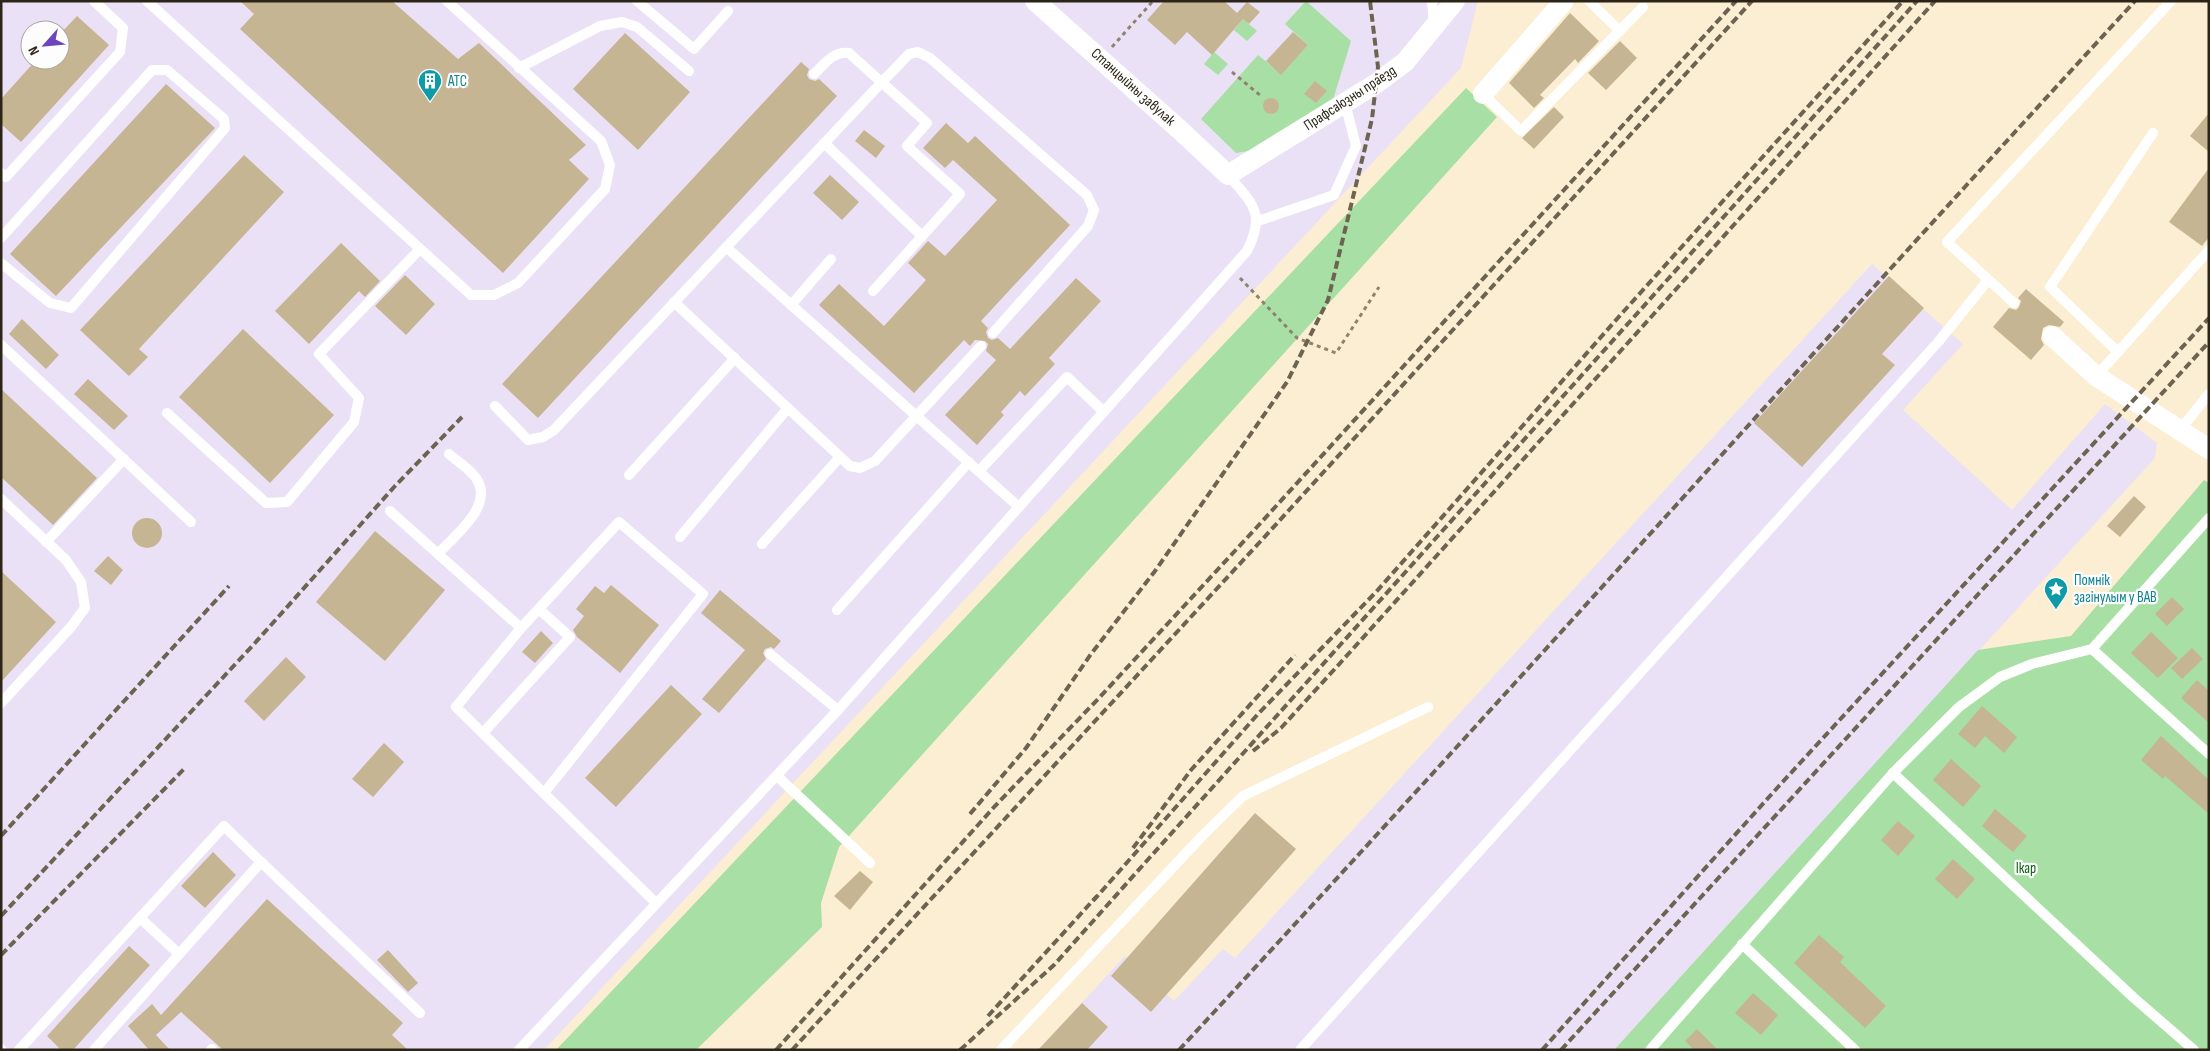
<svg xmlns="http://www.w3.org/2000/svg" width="2210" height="1051" font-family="'Sofia Sans Condensed',sans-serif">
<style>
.industrial{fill:#ebe1f6;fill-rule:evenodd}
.green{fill:#a7dfa4}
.building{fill:#c6b593}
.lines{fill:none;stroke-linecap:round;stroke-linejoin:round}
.path{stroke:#8d836f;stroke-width:3;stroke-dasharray:4 4;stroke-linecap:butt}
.service{stroke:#fff;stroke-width:10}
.minor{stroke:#fff;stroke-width:20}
.rail{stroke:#6c6351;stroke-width:4;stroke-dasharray:8 4;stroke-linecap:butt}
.labels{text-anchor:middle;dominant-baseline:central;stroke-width:4.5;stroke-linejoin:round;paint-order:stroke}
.culture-label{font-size:15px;fill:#0d838f;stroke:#fdfdfd;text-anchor:start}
.street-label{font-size:15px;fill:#2b2417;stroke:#fdfdfd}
.park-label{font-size:15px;fill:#0f6314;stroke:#fdfdfd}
</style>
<rect width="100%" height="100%" fill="#fceed2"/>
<g class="industrial">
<path d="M1,1H1478L1461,68L544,1050H1ZM30,30H60V60H30Z"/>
<polygon points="1872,264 1963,344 1903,410 2012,510 2105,404 2157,443 2155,458 1614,1050 1038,1050 1125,956 1174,1001 1223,949 1235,958"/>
</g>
<g class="green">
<polygon points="1306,1 1351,41 1333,100 1249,151 1236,153 1201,119 1258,55 1281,74 1308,45 1285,24"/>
<polygon points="1243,19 1257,31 1247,41 1234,30"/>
<polygon points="1214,52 1228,64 1218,75 1204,64"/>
<polygon points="1466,88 1497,117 839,847 821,903 822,927 696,1050 556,1050"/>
<polygon points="2204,480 2209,483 2209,1050 1614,1050 1978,650 2071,636"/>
</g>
<g class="building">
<polygon points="240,1 392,1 458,59 479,43 586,145 569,160 589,179 503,273 240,29 254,14"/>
<polygon points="1164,1 1224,1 1237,13 1247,2 1260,12 1249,24 1243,19 1212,55 1187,32 1175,45 1147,20"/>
<polygon points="1570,13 1599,41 1578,63 1575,59 1540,95 1544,98 1534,108 1509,83"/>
<polygon points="77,16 109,45 21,142 1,124 1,99 36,60 60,60 60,34"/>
<polygon points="1293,32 1308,45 1281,75 1266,61"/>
<polygon points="625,33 690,92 638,150 573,89"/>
<polygon points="1620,41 1637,58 1606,90 1588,73"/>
<polygon points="801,62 809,69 807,75 809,79 815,81 819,79 837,96 538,418 502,384"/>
<polygon points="1315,81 1327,91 1316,103 1304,94"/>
<polygon points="166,84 215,128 56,296 10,254"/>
<circle cx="1271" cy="106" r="8"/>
<polygon points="1554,107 1564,117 1534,149 1522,138"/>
<polygon points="2209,113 2209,152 2190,136"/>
<polygon points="946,123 968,143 975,136 1070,225 981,321 988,328 986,332 988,338 992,340 998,338 1010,349 1076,278 1101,301 1049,358 1055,364 1025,396 1020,391 1001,412 1004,415 977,445 945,415 996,360 986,351 988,344 985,341 975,340 970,346 964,340 914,393 819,305 839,284 884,326 926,280 908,263 928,241 945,256 997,200 953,160 945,168 923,148"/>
<polygon points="864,130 885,146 876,158 855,141"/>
<polygon points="244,155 284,192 139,349 148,357 129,376 80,330"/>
<polygon points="2209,168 2209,237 2202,246 2169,222"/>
<polygon points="830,175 859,202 842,220 813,193"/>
<polygon points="341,243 380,281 365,297 359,291 309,344 275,311"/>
<polygon points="405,275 435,304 406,335 375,306"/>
<polygon points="1889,276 1924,308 1882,354 1895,365 1802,467 1754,423"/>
<polygon points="2026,289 2064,322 2060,327 2049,325 2043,328 2041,339 2044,345 2031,360 1993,327 2009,308 2016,310 2019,307 2021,301 2018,298"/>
<polygon points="22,319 59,355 46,369 9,334"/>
<polygon points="243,329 334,415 270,483 179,397"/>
<polygon points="88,379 128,416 114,430 74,394"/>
<polygon points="1,389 97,478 53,525 1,477"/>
<polygon points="2134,496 2146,507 2120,537 2107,526"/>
<circle cx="147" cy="533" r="15"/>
<polygon points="375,531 445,590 385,661 316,602"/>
<polygon points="108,556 123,570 111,585 94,571"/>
<polygon points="1,571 56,622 1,682"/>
<polygon points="611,585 659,625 620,673 577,637 573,630 584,616 576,609 595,586 604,593"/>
<polygon points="720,590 781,641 774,649 771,647 765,649 763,653 766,659 719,713 702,699 745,650 701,613"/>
<polygon points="2172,597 2184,609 2167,626 2155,614"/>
<polygon points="541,631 553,643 535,663 522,652"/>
<polygon points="2151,632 2178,658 2158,678 2131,653"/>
<polygon points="2192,648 2203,659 2182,679 2171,668"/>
<polygon points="286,657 306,677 264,721 244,701"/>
<polygon points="2197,680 2209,691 2209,723 2181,698"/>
<polygon points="671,685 702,714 616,807 585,778"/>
<polygon points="1982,706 2017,737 2004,753 1985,736 1975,748 1958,734"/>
<polygon points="2161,736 2209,780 2209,814 2165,776 2163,779 2141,760"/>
<polygon points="384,743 404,762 373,797 352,779"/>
<polygon points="1951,759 1981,786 1963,807 1933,780"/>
<polygon points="1995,809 2027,836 2013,852 1982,826"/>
<polygon points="1255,813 1296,849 1151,1012 1111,976"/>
<polygon points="1898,821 1915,836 1898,856 1881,840"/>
<polygon points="213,852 236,875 205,908 181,886"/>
<polygon points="1953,859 1975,879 1957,899 1935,879"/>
<polygon points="860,871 873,882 850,910 834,896"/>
<polygon points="267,899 403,1023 392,1035 408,1050 223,1050 181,1012 156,1035 170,1050 149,1050 128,1026 152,1004 161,1015"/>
<polygon points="1819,935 1844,957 1840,962 1886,1006 1865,1028 1794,963"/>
<polygon points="129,946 150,965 73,1050 61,1050 47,1036"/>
<polygon points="388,950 418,983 408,992 377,960"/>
<polygon points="1753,993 1778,1015 1761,1035 1735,1013"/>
<polygon points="1082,1003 1108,1027 1087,1050 1038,1050"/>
<polygon points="1697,1029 1718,1050 1694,1050 1685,1041"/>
</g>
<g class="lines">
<g class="path">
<polyline points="1112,47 1153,1"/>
<polyline points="1232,72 1261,96"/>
<polyline points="1240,278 1297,338 1336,353 1379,287"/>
</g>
<g class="service">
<polyline points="147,1 471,295 494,295 518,283 605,189 610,165 601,141 447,1"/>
<polyline points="637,1 694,49 728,11"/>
<polyline points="1432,1 1434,25"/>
<polyline points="1589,1 1620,31"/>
<polyline points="519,68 600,26 622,22 637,27 689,71"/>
<path d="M814,74C825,64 833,51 849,53L927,123L907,146L960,194L873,291"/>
<polyline points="1483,94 1521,131 1643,7"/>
<polyline points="824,143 922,236"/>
<polyline points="1,173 6,177 120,52 123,28 94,1"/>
<polyline points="1258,221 1334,195 1356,146 1345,103"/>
<polyline points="1,238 152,70 167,70 224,119 225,128 71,308 50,303 1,263"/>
<polyline points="726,247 1019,507"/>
<polyline points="674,302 850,466 860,468 875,461 981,346"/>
<polyline points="2014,303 1947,242 2171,1"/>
<polyline points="791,305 831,259"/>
<polyline points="1,345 191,522"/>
<polyline points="2118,352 2209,250"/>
<polyline points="2096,376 2118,352 2050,287 2153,133"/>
<polyline points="495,406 528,440 543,437 554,430 882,82 909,54 918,52 930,58 1087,195 1094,210 1088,226 993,333"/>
<polyline points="167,413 266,503 287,502 354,422 359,398 319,354 420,249"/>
<polyline points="2179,431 2209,394"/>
<polyline points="979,471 1067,377 1104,412"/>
<polyline points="629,475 735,358"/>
<polyline points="1,499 66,560 81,582 85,608 71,627 1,703"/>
<polyline points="390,511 521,628 619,522 703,594 544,793"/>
<polyline points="680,537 788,408"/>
<polyline points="46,542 124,459"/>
<polyline points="762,544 840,457"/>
<path d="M438,554C455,535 495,505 476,478C470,469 457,461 449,454"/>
<polyline points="837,610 969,462"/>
<polyline points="521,628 456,707 656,903"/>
<polyline points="2092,649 2209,754"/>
<polyline points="770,654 838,710"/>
<polyline points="483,733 570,637 540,610"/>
<polyline points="1893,773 2134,998 2194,1050"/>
<polyline points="777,776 870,863"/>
<polyline points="140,918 179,954"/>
<polyline points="1742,944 1855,1050"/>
<polyline points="1,1049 2,1050"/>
<polyline points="19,1050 224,826 261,862"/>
<polyline points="94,1050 261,862 420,1013"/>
<polyline points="211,1050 212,1049"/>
<path d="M519,1050L838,710L1247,251C1266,213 1253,204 1228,175"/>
<polyline points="1001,1050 1206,832 1243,796 1428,707"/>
<polyline points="1300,1050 1939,341 1988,280"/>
<polyline points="1650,1050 1893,773 1959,707 2000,677 2032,664 2092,649 2209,518"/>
</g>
<g class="minor">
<polyline points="1035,1 1180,130 1228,175 1377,83 1405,62 1455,1"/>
<polyline points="1483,94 1564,1"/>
<polyline points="2052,336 2096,376 2209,449"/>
</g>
<g class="rail">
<polyline points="1253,751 1281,728 1342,661 1935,1"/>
<polyline points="970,814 1026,748 1091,654 1155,571 1287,382 1328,300 1372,119 1378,67 1370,1"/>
<polyline points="1,836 229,586"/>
<polyline points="1133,848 1191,770 1295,655"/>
<polyline points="1093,901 1258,714 1376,592 1624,311 1903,1"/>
<polyline points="1,916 255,643 395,486 462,417"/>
<polyline points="1,955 185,768"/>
<polyline points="988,1016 1097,896"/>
<polyline points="776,1050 995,806 1099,698 1257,527 1736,1"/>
<polyline points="792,1050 1270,531 1752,1"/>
<polyline points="960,1050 1054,965 1135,874 1917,1"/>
<path d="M1179,1050C1500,703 1815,349 2135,1"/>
<polyline points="1542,1050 1778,787 2209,318"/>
<polyline points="1561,1050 2209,342"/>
</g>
</g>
<defs>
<g id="building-pin" transform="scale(1.25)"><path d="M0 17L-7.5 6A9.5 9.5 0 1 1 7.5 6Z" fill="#0f9aa8" stroke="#fdfdfd"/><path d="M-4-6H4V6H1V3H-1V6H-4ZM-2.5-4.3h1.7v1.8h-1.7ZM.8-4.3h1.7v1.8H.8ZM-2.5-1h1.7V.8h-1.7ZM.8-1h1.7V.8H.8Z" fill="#fff"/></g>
<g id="sight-pin" transform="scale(1.25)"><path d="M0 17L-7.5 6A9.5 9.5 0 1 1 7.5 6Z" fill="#0f9aa8" stroke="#fdfdfd"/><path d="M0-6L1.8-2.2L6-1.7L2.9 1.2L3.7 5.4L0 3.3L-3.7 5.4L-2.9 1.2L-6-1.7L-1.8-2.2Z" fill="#fff"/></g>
</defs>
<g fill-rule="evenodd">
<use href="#building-pin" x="430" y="81"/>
<use href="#sight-pin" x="2056" y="589"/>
</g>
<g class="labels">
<g class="culture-label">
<text x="448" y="81">АТС</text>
<text x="2074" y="580">Помнік<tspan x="2074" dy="17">загінулым у ВАВ</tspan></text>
</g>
<g class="street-label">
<text transform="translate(1133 87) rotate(42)">Станцыйны завулак</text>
<text transform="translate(1350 98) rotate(-33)">Прафсаюзны праезд</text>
</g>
<g class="park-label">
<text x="2026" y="868">Ікар</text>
</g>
</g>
<rect width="2210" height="1051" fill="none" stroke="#2b2417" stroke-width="5"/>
<g transform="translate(45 45) rotate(243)"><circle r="24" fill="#fdfdfd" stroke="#a9a6a1"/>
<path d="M0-4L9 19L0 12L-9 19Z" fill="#6c45be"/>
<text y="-8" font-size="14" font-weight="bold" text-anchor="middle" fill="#2b2417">N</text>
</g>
</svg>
